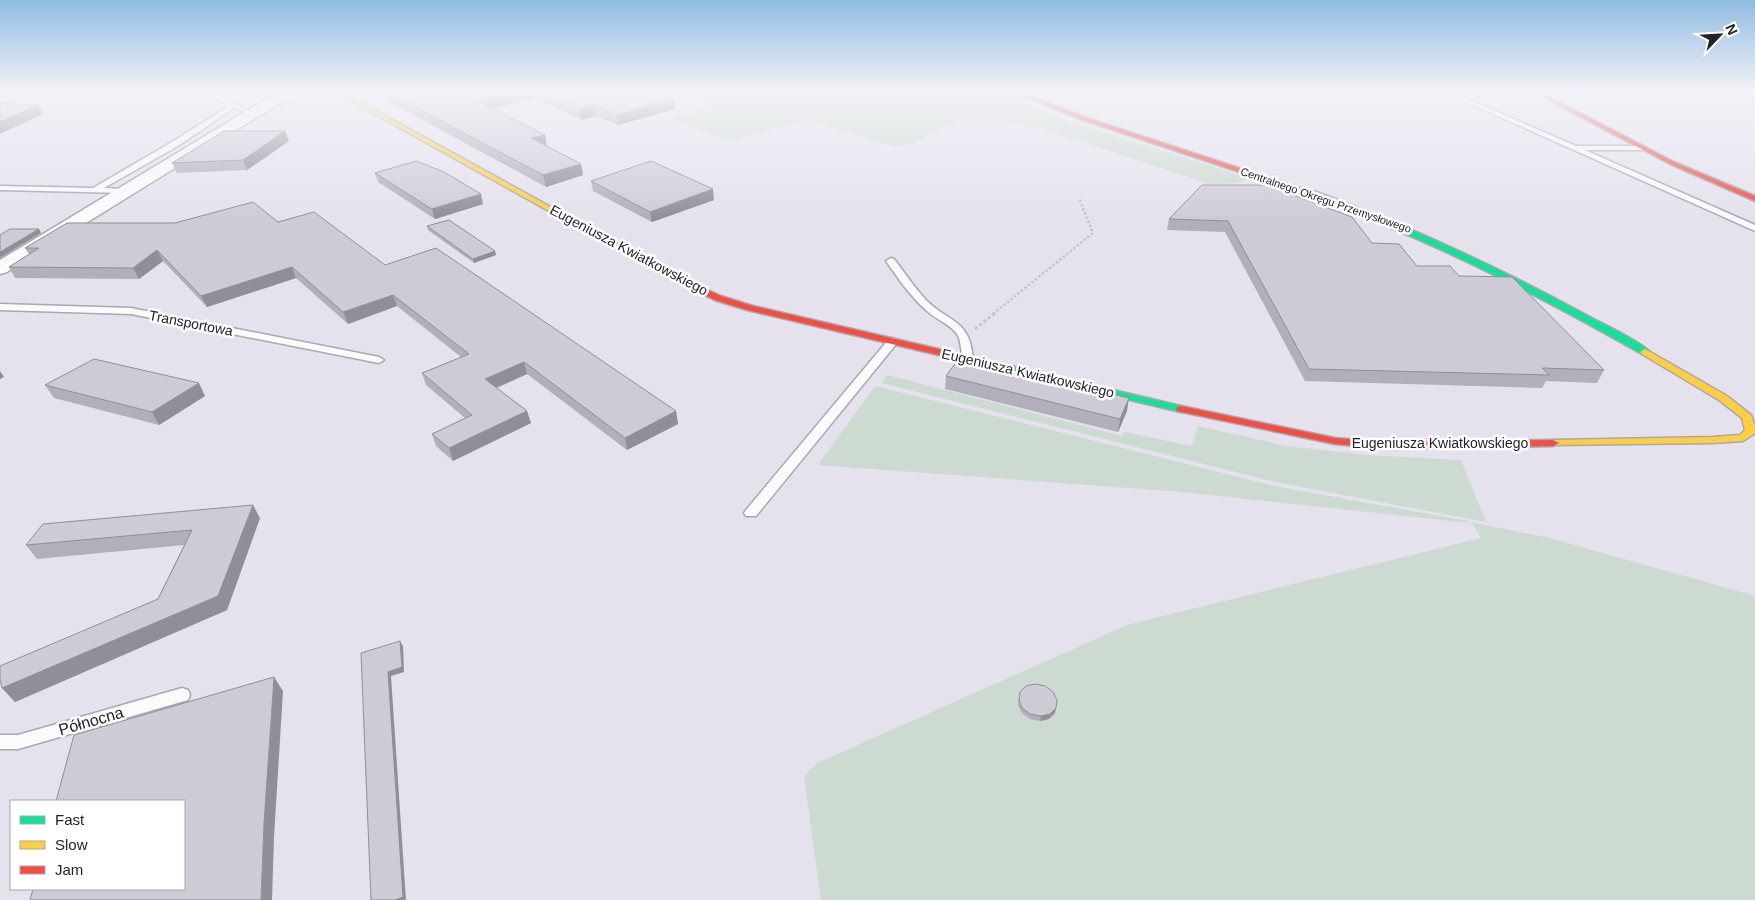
<svg xmlns="http://www.w3.org/2000/svg" width="1755" height="900" font-family="Helvetica,sans-serif">
<style>
.green{fill:#ccdad1}
.lines{fill:none;stroke-linecap:round;stroke-linejoin:round}
.lane-casing{stroke:#a9a7b0;stroke-width:3}
.street-casing{stroke:#a9a7b0;stroke-width:3}
.fast-casing{stroke:#a9a7b0;stroke-width:3}
.slow-casing{stroke:#a9a7b0;stroke-width:3}
.jam-casing{stroke:#a9a7b0;stroke-width:3}
.path-far1{stroke:#c5c4c8;stroke-width:2.5;stroke-dasharray:2.5 2;stroke-linecap:butt}
.path{stroke:#c5c4c8;stroke-width:3;stroke-dasharray:3 2.5;stroke-linecap:butt}
.lane{fill:#fbfbfc;fill-rule:evenodd}
.street{fill:#fbfbfc;fill-rule:evenodd}
.fast{fill:#16e098;fill-rule:evenodd}
.slow{fill:#ffcf43;fill-rule:evenodd}
.jam{fill:#f24e42;fill-rule:evenodd}
.wall{fill:#b1afb9}
.shaded-wall{fill:#908e96}
.building{fill:#cecbd7;stroke:#908e96}
.labels{text-anchor:middle;dominant-baseline:central;stroke-width:5;stroke-linejoin:round;paint-order:stroke}
.far-street-label{font-size:11px;fill:#24222a;stroke:#fff}
.street-label{font-size:14px;fill:#24222a;stroke:#fff}
.near-street-label{font-size:16px;fill:#24222a;stroke:#fff}
</style>
<rect width="100%" height="100%" fill="#e5e2ee"/>
<g class="green">
<polygon points="686,93 1003,93 1069,122 1250,178 1238,183 1210,184 1037,127 987,119 956,121 913,144 893,146 805,120 729,140 672,120 717,104"/>
<polygon points="887,375 1122,436 1124,432 1192,446 1198,426 1286,446 1368,455 1461,460 1486,522 1280,483 882,383"/>
<polygon points="875,386 1274,486 1468,521 1469,523 1183,492 818,465"/>
<polygon points="1471,522 1550,538 1755,596 1755,900 821,900 804,776 817,763 1127,625 1481,538"/>
</g>
<g class="lines">
<g class="lane-casing">
<g id="lane">
<polygon points="41,93 53,93 0,103 0,99"/>
<polygon points="205,93 213,93 249,111 246,113 233,107 231,110 178,146 104,188 122,189 125,189 125,193 0,190 0,186 93,188 172,142 226,108 227,105"/>
<polygon points="1446,93 1454,93 1576,146 1644,146 1644,150 1585,150 1755,225 1755,231"/>
<path d="M891,258L894,259C905,273 914,287 926,300C950,324 969,318 973,358L972,360H964C960,352 962,342 957,334C950,324 935,319 926,310C910,296 898,278 886,261Z"/>
<polygon points="0,304 131,308 379,357 384,360 379,363 131,314 0,310"/>
<polygon points="893,338 898,341 897,343 756,516 746,516 744,513 746,510 889,339"/>
<polygon points="182,688 188,690 190,695 188,700 18,749 0,749 0,735 18,735"/>
</g>
</g>
<g class="street-casing">
<polygon id="street" points="288,93 309,93 307,96 278,104 7,272 0,274 0,260 268,98"/>
</g>
<g class="fast-casing">
<g id="fast">
<path d="M1305,190H1311C1407,225 1498,267 1588,316C1603,324 1640,341 1650,352L1648,354H1642C1533,292 1423,236 1305,194Z"/>
<polygon points="977,358 1181,406 1186,409 1181,412 973,363 972,361"/>
</g>
</g>
<g class="slow-casing">
<g id="slow">
<polygon points="337,93 344,93 685,281 684,283 678,283"/>
<polygon points="1645,349 1727,396 1751,415 1755,426 1755,433 1743,441 1713,443 1549,445 1547,443 1553,440 1713,437 1740,435 1745,430 1742,418 1719,400 1642,354 1640,352"/>
</g>
</g>
<g class="jam-casing">
<g id="jam">
<polygon points="1015,93 1023,93 1087,118 1312,192 1305,194 1083,120"/>
<polygon points="1535,93 1542,93 1674,162 1755,196 1755,201 1670,164"/>
<polygon points="681,278 721,296 753,306 977,358 982,361 977,364 747,310 715,300 678,283 677,281"/>
<polygon points="1181,406 1335,438 1390,443 1553,440 1559,443 1553,446 1390,449 1335,444 1177,411 1176,409 1177,407"/>
</g>
</g>
<polyline class="path-far1" points="993,314 1093,233 1079,198"/>
<polyline class="path" points="975,329 995,313"/>
<use href="#lane" class="lane"/>
<use href="#street" class="street"/>
<use href="#fast" class="fast"/>
<use href="#slow" class="slow"/>
<use href="#jam" class="jam"/>
</g>
<g class="wall">
<polygon points="373,93 658,93 674,99 675,109 618,125 596,116 582,120 535,98 492,109 547,146 546,146 581,164 583,175 546,187"/>
<polygon points="285,131 289,141 247,170 177,173 172,163"/>
<polygon points="375,173 483,204 435,219 378,182"/>
<polygon points="591,181 714,200 652,222 593,191"/>
<polygon points="1202,185 1372,243 1417,266 1459,276 1604,370 1597,383 1546,381 1542,388 1305,381 1225,232 1167,230 1169,219"/>
<polygon points="278,222 385,265 676,411 678,424 627,450 527,374 497,388 527,411 531,423 453,461 436,446 432,434 465,418 426,385 422,373 461,357 397,306 348,324 296,278 207,307 163,261 139,279 15,278 9,267 29,254 25,248 175,223"/>
<polygon points="427,226 495,251 496,255 474,263 428,230"/>
<polygon points="946,376 1127,411 1118,432 945,389"/>
<polygon points="45,385 205,396 159,425 54,398"/>
<polygon points="260,518 227,610 15,702 2,688 158,599 184,545 37,559 26,545"/>
<polygon points="1020,692 1055,713 1049,719 1040,721 1030,719 1022,713 1018,705"/>
</g>
<g class="shaded-wall">
<polygon points="512,93 533,93 535,98 480,112 477,101"/>
<polygon points="674,99 675,109 618,125 616,115"/>
<polygon points="38,105 43,114 0,134 0,122"/>
<polygon points="594,105 596,116 582,120 580,109"/>
<polygon points="285,131 289,141 247,170 243,160"/>
<polygon points="545,135 547,146 534,149 531,138"/>
<polygon points="581,164 583,175 546,187 543,175"/>
<polygon points="713,189 714,200 652,222 650,212"/>
<polygon points="481,194 483,204 435,219 432,209"/>
<polygon points="39,229 41,233 0,258 0,252"/>
<polygon points="157,250 163,261 139,279 133,268"/>
<polygon points="495,251 496,255 474,263 473,259"/>
<polygon points="292,267 296,278 207,307 201,296"/>
<polygon points="393,295 397,306 348,324 343,312"/>
<polygon points="524,362 527,374 489,391 485,379"/>
<polygon points="0,371 4,377 0,379"/>
<polygon points="199,383 205,396 159,425 152,412"/>
<polygon points="1129,398 1127,411 1118,432 1120,419"/>
<polygon points="527,411 531,423 453,461 449,448"/>
<polygon points="676,411 678,424 627,450 625,438"/>
<polygon points="253,505 260,518 227,610 15,702 2,688 218,596"/>
<polygon points="400,641 403,646 404,672 391,676 406,900 395,900 388,672"/>
<polygon points="274,677 283,691 274,837 272,900 261,900 264,823"/>
<polygon points="1056,708 1055,713 1049,719 1040,721 1041,716"/>
</g>
<g class="building">
<polygon points="388,93 512,93 477,101 545,135 531,138 581,164 543,175"/>
<polygon points="543,93 658,93 674,99 616,115 594,105 580,109"/>
<polygon points="0,104 38,105 0,122"/>
<polygon points="224,131 285,131 243,160 172,163"/>
<polygon points="416,161 444,172 481,194 432,209 375,173"/>
<polygon points="651,161 713,189 650,212 591,181"/>
<polygon points="1202,185 1266,185 1352,217 1372,243 1399,244 1417,266 1450,266 1459,276 1512,277 1604,370 1542,368 1549,375 1309,369 1228,221 1169,219"/>
<polygon points="253,202 278,222 314,212 385,265 436,248 676,411 625,438 524,362 485,379 527,411 449,448 432,434 472,415 422,373 469,354 393,295 343,312 292,267 201,296 157,250 133,268 9,267 39,248 25,248 67,223 175,223"/>
<polygon points="449,220 495,251 473,259 427,226"/>
<polygon points="10,229 39,229 0,252 0,235"/>
<polygon points="960,357 1129,398 1120,419 946,376"/>
<polygon points="94,359 199,383 152,412 45,385"/>
<polygon points="253,505 218,596 2,688 0,679 0,666 158,599 192,530 26,545 43,524"/>
<polygon points="400,641 402,667 388,672 403,897 395,900 371,900 361,653"/>
<polygon points="274,677 264,823 261,900 30,900 33,889 184,889 184,801 56,801 74,735"/>
<polygon points="1035,684 1045,686 1053,692 1057,700 1056,708 1050,714 1041,716 1030,714 1022,708 1019,700 1020,692 1026,686"/>
</g>
<linearGradient id="sky" x2="0" y2="1"><stop stop-color="#91bce2"/><stop offset="0.42" stop-color="#f3f2f7"/><stop offset="1" stop-color="#f3f2f7" stop-opacity="0"/></linearGradient>
<rect width="1755" height="219" fill="url(#sky)"/>
<g class="labels">
<g class="far-street-label">
<text transform="translate(1326 200) rotate(19)">Centralnego Okręgu Przemysłowego</text>
</g>
<g class="street-label">
<text transform="translate(629 250) rotate(28)">Eugeniusza Kwiatkowskiego</text>
<text transform="translate(191 323) rotate(11)">Transportowa</text>
<text transform="translate(1028 373) rotate(13)">Eugeniusza Kwiatkowskiego</text>
<text x="1440" y="443">Eugeniusza Kwiatkowskiego</text>
</g>
<g class="near-street-label">
<text transform="translate(91 721) rotate(-16)">Północna</text>
</g>
</g>
<rect x="10" y="800" width="175" height="90" fill="#ffffff" stroke="#a7a7aa"/>
<rect x="20" y="816" width="25" height="8" fill="#16e098" stroke="#a7a7aa"/>
<text x="55" y="825" font-size="15" fill="#24222a">Fast</text>
<rect x="20" y="841" width="25" height="8" fill="#ffcf43" stroke="#a7a7aa"/>
<text x="55" y="850" font-size="15" fill="#24222a">Slow</text>
<rect x="20" y="866" width="25" height="8" fill="#f24e42" stroke="#a7a7aa"/>
<text x="55" y="875" font-size="15" fill="#24222a">Jam</text>
<g transform="translate(1720 35) rotate(65)" stroke="#ffffff" stroke-width="4" paint-order="stroke">
<path d="M0-4L9 19L0 12L-9 19Z" fill="#24222a"/>
<text y="-8" font-size="14" font-weight="bold" text-anchor="middle" fill="#24222a">N</text>
</g>
</svg>
